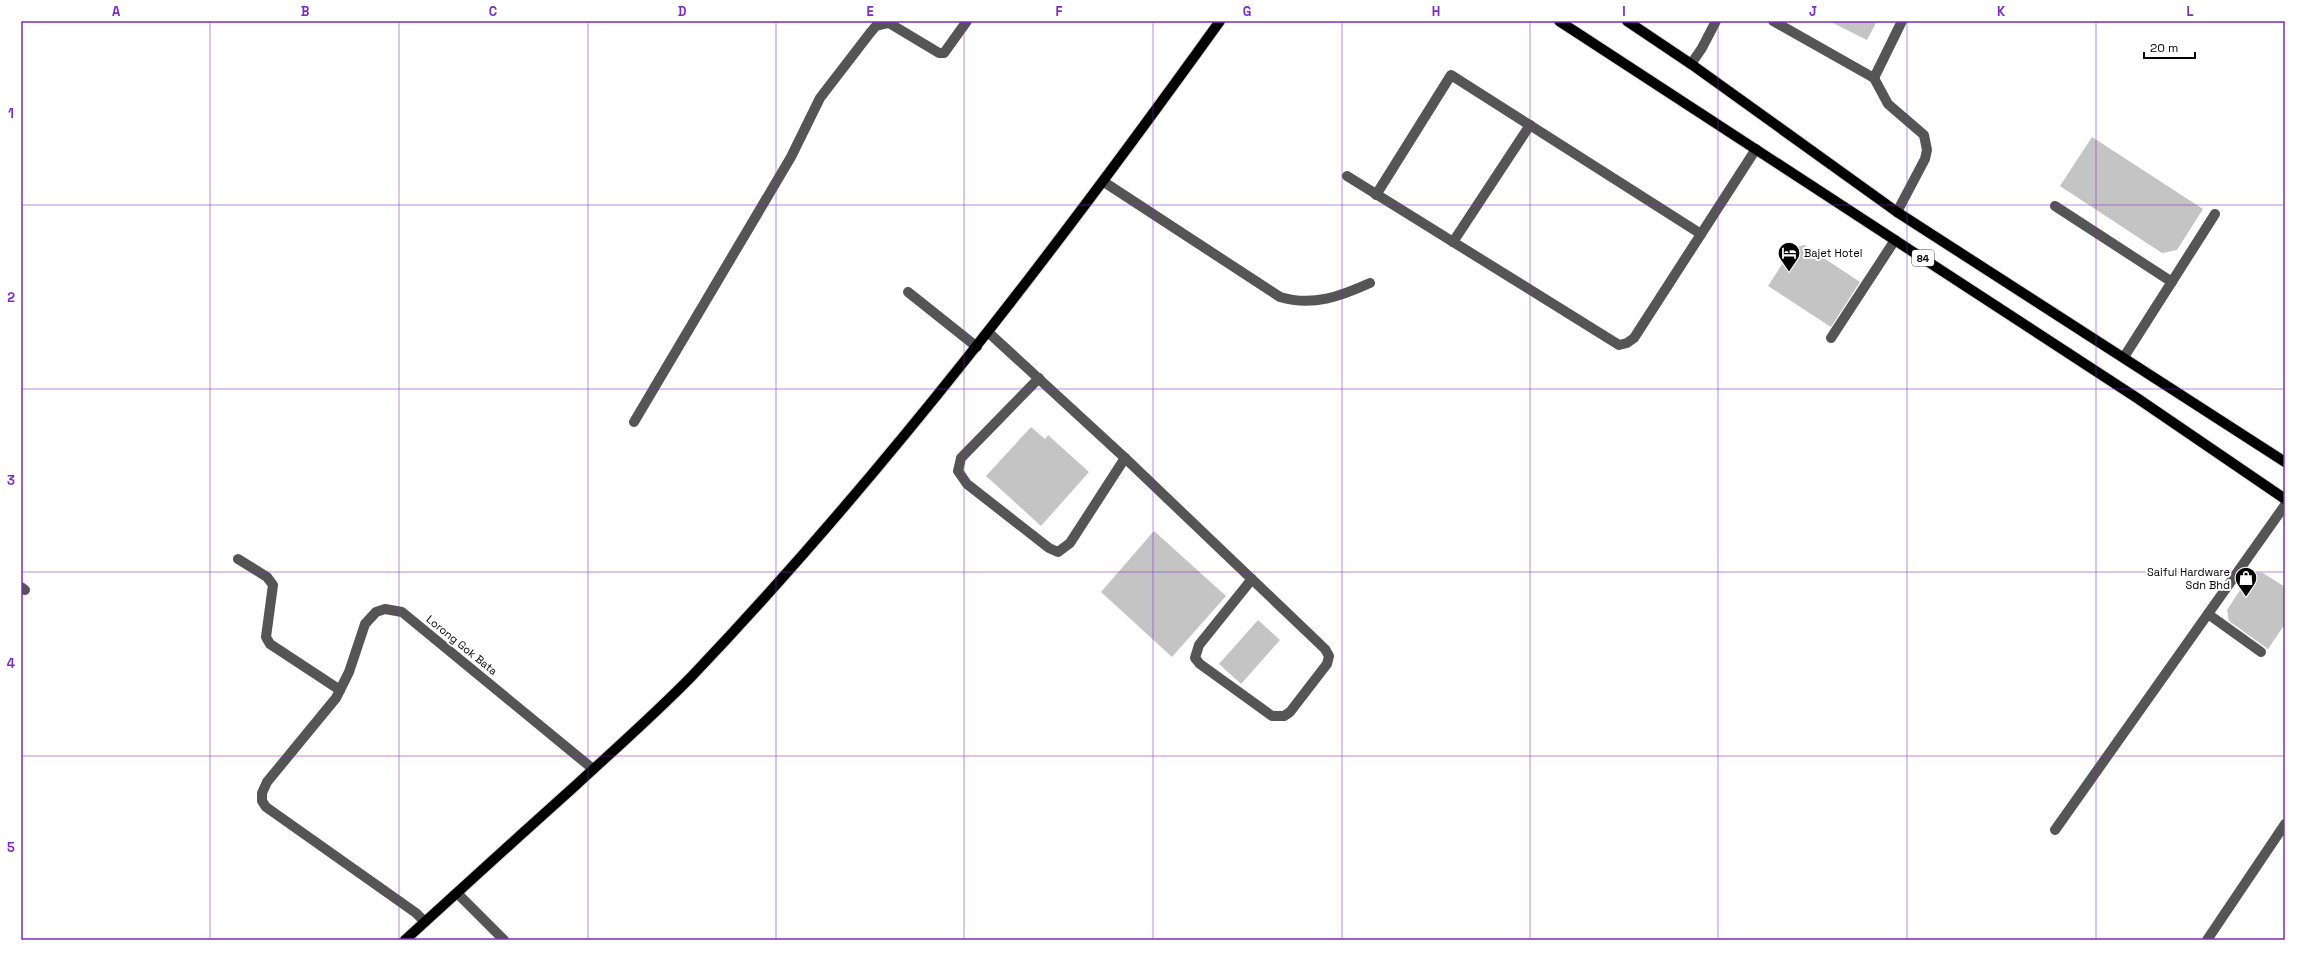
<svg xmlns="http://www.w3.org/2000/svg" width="2306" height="961" font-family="'Space Grotesk',sans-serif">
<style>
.building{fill:#c4c4c4}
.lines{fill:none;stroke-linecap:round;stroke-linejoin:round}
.major-casing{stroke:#dbdbdb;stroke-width:12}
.minor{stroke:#555;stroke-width:10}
.major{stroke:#000;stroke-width:10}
.grid{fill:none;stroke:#7b2cbf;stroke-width:1;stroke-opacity:0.55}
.labels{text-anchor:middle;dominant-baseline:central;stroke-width:4;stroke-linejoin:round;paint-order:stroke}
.shield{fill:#fff;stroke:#4c4c4c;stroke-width:1}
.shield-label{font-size:10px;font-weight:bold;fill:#000}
.poi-label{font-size:11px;fill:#000;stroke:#fff;text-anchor:start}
.street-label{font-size:11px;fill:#000;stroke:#fff}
.neatline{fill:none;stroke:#7b2cbf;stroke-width:1.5}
.grid-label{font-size:13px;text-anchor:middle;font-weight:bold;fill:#7b2cbf}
</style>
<rect width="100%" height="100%" fill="#fff"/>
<g class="building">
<polygon points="1829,21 1877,21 1867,40"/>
<polygon points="2092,137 2203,209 2177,250 2162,253 2060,186"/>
<polygon points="1804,245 1860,282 1831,327 1768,286 1792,249"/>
<polygon points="1031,427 1045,439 1048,435 1089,472 1041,526 986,476"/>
<polygon points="1154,531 1226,596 1172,657 1101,592"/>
<polygon points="2252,572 2263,573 2285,587 2285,624 2268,649 2229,621 2227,610"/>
<polygon points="1258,620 1280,640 1241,684 1219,664"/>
</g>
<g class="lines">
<g class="major-casing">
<g id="major">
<polyline points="1559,21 2137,398 2285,499"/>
<polyline points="1627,21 1691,64 1897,212 2285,462"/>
<path d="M405,940C461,889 518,837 575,786C614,750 655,714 692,676C886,472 1056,249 1220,21"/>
</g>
</g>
<g class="minor">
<polyline points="1773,21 1874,78 1888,104 1924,135 1927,150 1925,159 1897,212"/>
<polyline points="1691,64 1702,48 1716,21"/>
<polyline points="1874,78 1902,21"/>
<polyline points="1347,176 1619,345 1627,343 1634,338 1756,149"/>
<path d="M1104,182L1280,297C1313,307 1341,296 1370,283"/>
<polyline points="1376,195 1451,75 1701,234"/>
<polyline points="2055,206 2172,282"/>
<polyline points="1453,242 1530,125"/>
<polyline points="908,292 977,347"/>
<polyline points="989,333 1125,458 1325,649 1329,656 1327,664 1290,712 1284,716 1272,716 1200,664 1195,658 1199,645 1252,579"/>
<polyline points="1831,338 1895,240"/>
<polyline points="2124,357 2215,214"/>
<polyline points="1039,378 961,458 958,471 967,484 1049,548 1058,552 1070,543 1125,458"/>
<polyline points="634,422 791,157 820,98 870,33 876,26 889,23 939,53 944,53 967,21"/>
<polyline points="238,559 267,577 273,585 266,637 270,644 340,690"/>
<polyline points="21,587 25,590"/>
<polyline points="2208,614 2261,652"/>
<polyline points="2055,830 2285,505"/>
<polyline points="457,893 504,940"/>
<polyline points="425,922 416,913 266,807 262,801 262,793 267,782 336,698 349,672 365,624 376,612 385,609 402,612 593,769"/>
<polyline points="2207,940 2285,824"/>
</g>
<use href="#major" class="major"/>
</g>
<path class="grid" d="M210,21V940M399,21V940M588,21V940M776,21V940M964,21V940M1153,21V940M1342,21V940M1530,21V940M1718,21V940M1907,21V940M2096,21V940M21,205H2285M21,389H2285M21,572H2285M21,756H2285"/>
<defs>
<g id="hotel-pin" transform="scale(1.15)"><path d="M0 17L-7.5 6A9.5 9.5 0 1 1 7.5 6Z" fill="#000" stroke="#fff"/><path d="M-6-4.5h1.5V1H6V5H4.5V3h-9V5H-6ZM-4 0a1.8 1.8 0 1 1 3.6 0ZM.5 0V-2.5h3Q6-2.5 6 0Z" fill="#fff"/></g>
<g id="shop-pin" transform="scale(1.15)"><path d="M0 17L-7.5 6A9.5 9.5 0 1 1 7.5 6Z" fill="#000" stroke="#fff"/><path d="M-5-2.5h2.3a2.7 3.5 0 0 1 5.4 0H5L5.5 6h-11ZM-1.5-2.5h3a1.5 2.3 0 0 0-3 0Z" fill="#fff"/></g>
</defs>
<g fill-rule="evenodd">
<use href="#hotel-pin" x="1789" y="253"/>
<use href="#shop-pin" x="2246" y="578"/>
</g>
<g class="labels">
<rect class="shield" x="1912" y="250" width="22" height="16" rx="3"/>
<g class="shield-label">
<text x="1923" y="258">84</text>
</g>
<g class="poi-label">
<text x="1804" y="253">Bajet Hotel</text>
<text x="2230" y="572" text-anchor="end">Saiful Hardware<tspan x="2230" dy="13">Sdn Bhd</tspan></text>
</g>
<g class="street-label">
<text transform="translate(462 645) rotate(39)">Lorong Gok Bata</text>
</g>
</g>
<rect width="2306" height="961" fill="none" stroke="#ffffff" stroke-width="44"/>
<path d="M2144 52v6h51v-6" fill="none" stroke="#000000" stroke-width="2"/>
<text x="2150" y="52" font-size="12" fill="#000000" stroke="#ffffff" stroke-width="3" paint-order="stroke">20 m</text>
<rect x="22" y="22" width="2262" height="917" class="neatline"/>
<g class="grid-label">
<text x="116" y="16">A</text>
<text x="305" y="16">B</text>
<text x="493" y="16">C</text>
<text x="682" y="16">D</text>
<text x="870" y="16">E</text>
<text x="1059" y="16">F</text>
<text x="1247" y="16">G</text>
<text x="1436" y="16">H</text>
<text x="1624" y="16">I</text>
<text x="1813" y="16">J</text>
<text x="2001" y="16">K</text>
<text x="2190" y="16">L</text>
<text x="11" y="118">1</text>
<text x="11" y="302">2</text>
<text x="11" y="485">3</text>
<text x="11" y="668">4</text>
<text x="11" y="852">5</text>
</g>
</svg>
